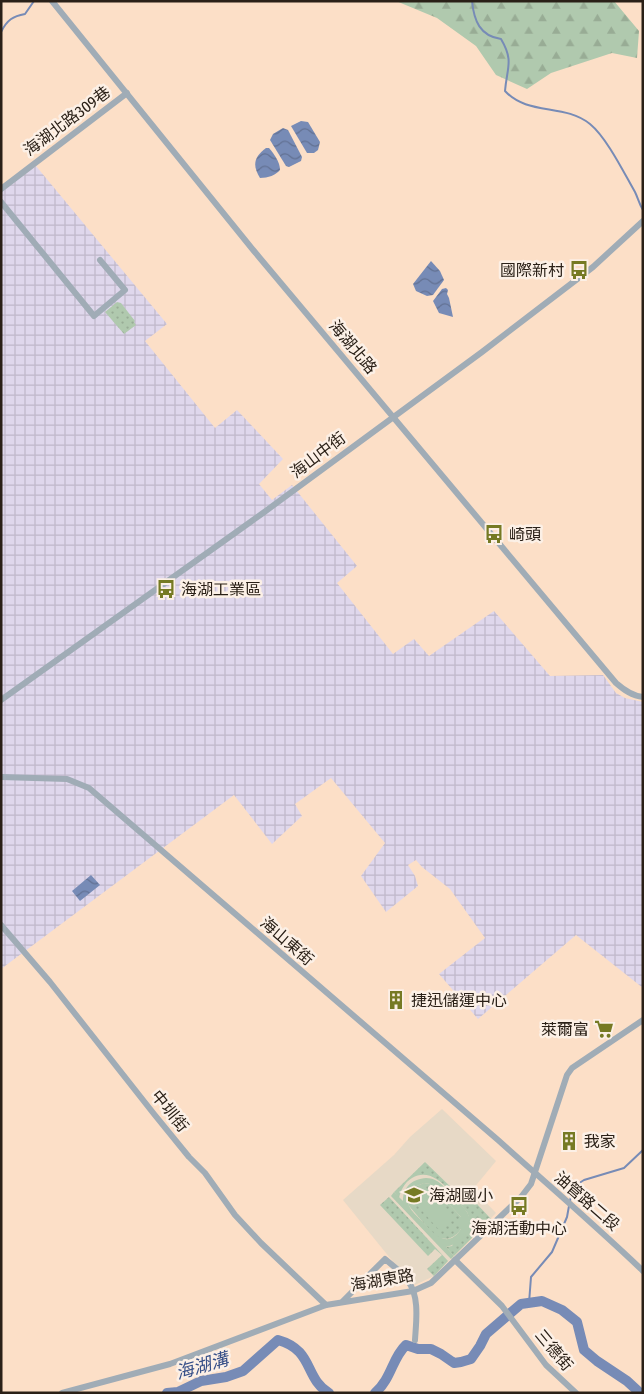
<svg xmlns="http://www.w3.org/2000/svg" width="644" height="1394" font-family="'Fira Sans Condensed','Noto Sans TC',sans-serif">
<style>
.industrial{fill:url(#industrial-grid)}
.education{fill:#e7d9c6}
.grass{fill:url(#grass-dots)}
.forest{fill:url(#forest-firs)}
.pitch{fill:#b0c9ae;fill-rule:evenodd}
.water{fill:url(#water-waves)}
.lines{fill:none;stroke-linecap:round;stroke-linejoin:round}
.stream{stroke:#778bb6;stroke-width:2}
.river{stroke:#778bb6;stroke-width:10}
.minor{stroke:#a0acb6;stroke-width:6}
.labels{text-anchor:middle;dominant-baseline:central;stroke-width:5;stroke-linejoin:round;paint-order:stroke}
.street-label{font-size:16px;fill:#2a2017;stroke:#fcf0e6}
.poi-label{font-size:16px;fill:#2a2017;stroke:#fcf0e6;text-anchor:start}
.water-label{font-size:18px;font-style:italic;fill:#364f88;stroke:#fcf0e6}
</style>
<defs>
<pattern id="industrial-grid" width="8" height="8" patternUnits="userSpaceOnUse" patternTransform="scale(1.25)"><rect width="8" height="8" fill="#dfd7ec"/><path d="M0 4h8M4 0v8" fill="none" stroke="#c0b8ca"/></pattern>
<pattern id="grass-dots" width="8" height="8" patternUnits="userSpaceOnUse" patternTransform="scale(1.25)"><rect width="8" height="8" fill="#b0c9ae"/><path d="M2 2h.1M6 6h.1" fill="none" stroke="#98ac95" stroke-width="1.8" stroke-linecap="round"/></pattern>
<pattern id="forest-firs" width="22" height="20" patternUnits="userSpaceOnUse" patternTransform="scale(1.25)"><rect width="22" height="20" fill="#b0c9ae"/><path d="M5 1l3.5 6h-7zM16 11l3.5 6h-7z" fill="#98ac95"/></pattern>
<pattern id="water-waves" width="16" height="10" patternUnits="userSpaceOnUse" patternTransform="scale(1.25)"><rect width="16" height="10" fill="#778bb6"/><path d="M0 5q4-4 8 0t8 0" fill="none" stroke="#627193"/></pattern>
</defs>
<rect width="100%" height="100%" fill="#fcdfc7"/>
<polygon class="industrial" points="36,166 167,324 145,341 215,428 237,410 283,459 259,484 272,500 292,485 357,566 337,583 393,654 414,639 429,656 494,611 550,676 603,675 616,693 625,698 643,702 643,988 576,935 478,1019 439,974 485,938 450,889 422,867 416,860 408,865 415,876 418,886 386,912 361,876 385,843 331,778 295,804 302,816 272,844 234,795 1,969 1,192"/>
<polygon class="education" points="442,1109 496,1161 473,1189 496,1213 434,1276 415,1285 390,1258 343,1200 394,1155 410,1137"/>
<g class="grass">
<polygon points="117,302 121,303 135,321 134,322 136,325 124,334 105,312"/>
<path d="M425,1162L457,1193L462,1188L491,1219L454,1256L446,1247L452,1246L469,1217L467,1212C455,1198 435,1164 412,1178C404,1183 401,1190 399,1198L394,1192Z"/>
<path d="M424,1183L430,1184L434,1188L461,1217V1229C454,1239 445,1242 434,1235L409,1206L408,1200L412,1188Z"/>
<polygon points="389,1197 448,1261 434,1276 427,1269 442,1255 435,1249 428,1256 380,1205"/>
</g>
<polygon class="forest" points="396,1 614,1 639,31 637,58 612,53 551,73 527,89 496,75 476,46 437,18"/>
<g class="pitch">
<path d="M426,1178C430,1178 434,1179 437,1181C443,1184 464,1207 467,1212C477,1229 461,1244 446,1247L454,1256L451,1259L391,1196L394,1192L403,1201C403,1186 413,1179 426,1178ZM424,1183L430,1184L434,1188L461,1217V1229C447,1250 434,1234 422,1221C417,1216 412,1212 409,1206L408,1200L412,1188Z"/>
<polygon points="429,1193 452,1218 439,1230 416,1204"/>
</g>
<g class="water">
<polygon points="301,121 308,122 320,142 318,150 314,153 307,153 291,126"/>
<polygon points="283,128 288,130 302,157 301,161 289,167 286,166 270,140 273,134"/>
<path d="M266,148H269C274,154 280,162 280,170C276,175 268,178 260,178C252,165 254,157 266,148Z"/>
<polygon points="431,261 440,271 444,280 433,295 427,296 416,291 413,284"/>
<polygon points="446,288 448,290 447,294 449,298 453,317 439,313 433,301 442,289"/>
<polygon points="91,875 100,885 80,901 72,891"/>
</g>
<g class="lines">
<g class="stream">
<path d="M472,1C474,21 480,36 501,39C514,61 507,67 505,91C528,116 564,103 590,124C607,138 624,173 635,192C638,198 639,204 643,210"/>
<path d="M1,32C7,20 13,16 25,14L34,1"/>
<polyline points="570,1201 573,1187 584,1180 624,1168 643,1150"/>
<polyline points="529,1303 531,1277 552,1252 567,1217 569,1206"/>
</g>
<g class="river">
<path d="M167,1393L178,1392L201,1381L226,1377L243,1371L278,1340C314,1350 304,1378 329,1393"/>
<path d="M375,1393C392,1378 392,1358 406,1345L418,1349H431L441,1354L454,1363L461,1362L471,1359L480,1346L486,1334L521,1304L542,1301L562,1310L577,1322L584,1350L597,1361L627,1381L640,1393"/>
</g>
<g class="minor">
<path d="M52,1L254,251L616,683C624,690 632,696 643,697"/>
<polyline points="1,189 127,93"/>
<polyline points="1,202 94,316 125,290 100,260"/>
<polyline points="1,700 263,513 482,352 593,267 643,221"/>
<path d="M1,777L67,779L89,788L498,1140C546,1183 596,1226 643,1271"/>
<polyline points="1,925 50,982 154,1114 189,1157 205,1173 235,1215 261,1243 326,1305"/>
<polyline points="455,1260 502,1306 546,1365 576,1393"/>
<path d="M343,1301L385,1259C393,1266 402,1272 408,1281C420,1297 416,1322 415,1340"/>
<polyline points="62,1393 170,1364 326,1305 413,1291 431,1283 521,1197 531,1184 567,1075 572,1068 643,1020"/>
</g>
</g>
<defs>
<g id="bus-bare" transform="scale(1.5)"><path d="M-5-6H5V4H4V6H2V4H-2V6H-4V4H-5ZM-3.5-4V0h7V-4ZM-3.5 1.2v1.5H-2V1.2ZM2 1.2v1.5H3.5V1.2Z" fill="#767a23" stroke="#fcf0e6" stroke-width="2.5" paint-order="stroke"/></g>
<g id="building-bare" transform="scale(1.5)"><path d="M-4-6H4V6H1V3H-1V6H-4ZM-2.5-4.3h1.7v1.8h-1.7ZM.8-4.3h1.7v1.8H.8ZM-2.5-1h1.7V.8h-1.7ZM.8-1h1.7V.8H.8Z" fill="#767a23" stroke="#fcf0e6" stroke-width="2.5" paint-order="stroke"/></g>
<g id="supermarket-bare" transform="scale(1.5)"><path d="M-6-5.5h2.5l.6 2H6L4.5 2H-2.5L-4.4-4H-6ZM-1.5 3.2a1.3 1.3 0 1 0 .1 0ZM3 3.2a1.3 1.3 0 1 0 .1 0Z" fill="#767a23" stroke="#fcf0e6" stroke-width="2.5" paint-order="stroke"/></g>
<g id="school-bare" transform="scale(1.5)"><path d="M0-5L7-2L0 1L-7-2ZM-4 1L0 2.5L4 1V4Q0 6-4 4Z" fill="#767a23" stroke="#fcf0e6" stroke-width="2.5" paint-order="stroke"/></g>
</defs>
<g fill-rule="evenodd">
<use href="#bus-bare" x="579" y="270"/>
<use href="#bus-bare" x="494" y="534"/>
<use href="#bus-bare" x="166" y="589"/>
<use href="#building-bare" x="396" y="1000"/>
<use href="#supermarket-bare" x="604" y="1029"/>
<use href="#building-bare" x="569" y="1141"/>
<use href="#school-bare" x="414" y="1195"/>
<use href="#bus-bare" x="519" y="1206"/>
</g>
<g class="labels">
<g class="street-label">
<text transform="translate(67 121) rotate(-37)">海湖北路309巷</text>
<text transform="translate(353 347) rotate(50)">海湖北路</text>
<text transform="translate(318 455) rotate(-37)">海山中街</text>
<text transform="translate(287 941) rotate(41)">海山東街</text>
<text transform="translate(170 1111) rotate(51)">中圳街</text>
<text transform="translate(587 1201) rotate(41)">油管路二段</text>
<text transform="translate(382 1280) rotate(-10)">海湖東路</text>
<text transform="translate(554 1350) rotate(50)">三德街</text>
</g>
<g class="poi-label">
<text x="564" y="270" text-anchor="end">國際新村</text>
<text x="509" y="534">崎頭</text>
<text x="181" y="589">海湖工業區</text>
<text x="411" y="1000">捷迅儲運中心</text>
<text x="589" y="1029" text-anchor="end">萊爾富</text>
<text x="584" y="1141">我家</text>
<text x="429" y="1195">海湖國小</text>
<text x="519" y="1228" text-anchor="middle">海湖活動中心</text>
</g>
<g class="water-label">
<text transform="translate(202 1366) rotate(-16)">海湖溝</text>
</g>
</g>
<rect width="644" height="1394" fill="none" stroke="#2a2017" stroke-width="5"/>
</svg>
